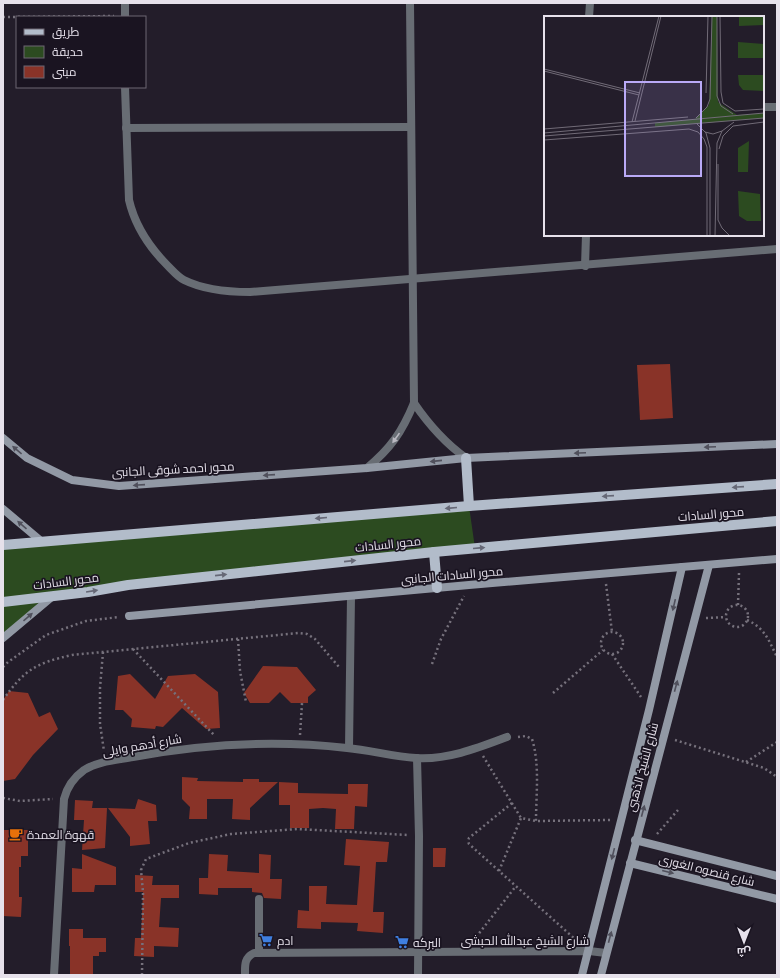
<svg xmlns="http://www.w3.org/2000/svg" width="780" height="978" font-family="Manrope,Cairo,sans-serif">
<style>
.green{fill:#2c4b20}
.building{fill:#893328}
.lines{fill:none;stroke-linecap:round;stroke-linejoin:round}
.path{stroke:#76717c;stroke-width:2.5;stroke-dasharray:2 3;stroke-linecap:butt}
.lane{stroke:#686d74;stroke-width:8}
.street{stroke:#686d74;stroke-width:8}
.secondary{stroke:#9299a5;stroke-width:8}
.primary{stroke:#b2bcca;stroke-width:10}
.oneway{fill:#bab8c1}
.oneway2{fill:#50505c}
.oneway3{fill:#666876}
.labels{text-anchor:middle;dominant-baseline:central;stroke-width:3.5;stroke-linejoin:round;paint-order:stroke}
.street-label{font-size:12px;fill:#e6e1eb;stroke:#1a1421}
.poi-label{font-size:12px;fill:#e6e1eb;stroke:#1a1421;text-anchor:start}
.inset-road{fill:none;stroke:#716b77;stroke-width:1}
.view{fill:#baaaf7;fill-opacity:0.15;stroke:#baaaf7;stroke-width:2}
.inset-edge{fill:none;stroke:#e6e1eb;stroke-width:2}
</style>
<rect width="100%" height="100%" fill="#231d2a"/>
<polygon class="green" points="469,506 475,548 53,596 3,638 3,545"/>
<g class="building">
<polygon points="670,364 673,418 640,420 637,365"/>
<polygon points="263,666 297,667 316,690 308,697 308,703 291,703 280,692 269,703 250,703 244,693"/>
<polygon points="130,674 155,699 168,676 195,674 218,692 220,728 206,729 182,708 163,727 156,726 155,729 131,727 132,719 123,710 115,710 118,676"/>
<polygon points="9,691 28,693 39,717 50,712 58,729 33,755 15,779 3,781 3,700"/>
<polygon points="182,777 198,778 197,781 243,782 243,779 259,779 259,782 278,782 250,808 250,820 232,819 233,799 207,799 207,819 189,819 190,807 182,799"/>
<polygon points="279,782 298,783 298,793 348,794 348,784 368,784 367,807 355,806 354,829 335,829 336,809 323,808 309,809 309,828 290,828 290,805 279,805"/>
<polygon points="138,799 156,805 157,821 148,821 150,844 130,846 130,837 108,808 135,809"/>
<polygon points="75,800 93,801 92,808 107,808 105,848 82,850 84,820 74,820"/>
<polygon points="4,830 28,830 28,856 21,856 21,867 19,867 19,897 22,897 21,917 3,916"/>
<polygon points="346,839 389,842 387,862 376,862 373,912 384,912 383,933 357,931 358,923 321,922 321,929 297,928 298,910 309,911 309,886 327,886 326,904 357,905 360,866 344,865"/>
<polygon points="433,848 446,848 445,867 433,867"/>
<polygon points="82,854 116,867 116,885 95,885 94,892 72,892 72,868 82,869"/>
<polygon points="209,854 228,855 227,871 259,873 259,854 271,855 270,879 282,879 281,899 264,898 262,893 252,892 252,888 218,888 218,895 199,894 199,878 208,878"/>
<polygon points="135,875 153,876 152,885 179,885 179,898 161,898 159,927 179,928 178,947 154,946 154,957 134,956 135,938 141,938 143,892 135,892"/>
<polygon points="69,929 83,929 83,938 106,938 106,952 99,952 99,956 93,956 93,975 70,975 70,946 69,946"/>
</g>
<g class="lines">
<g class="path">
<polyline points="3,17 114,16"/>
<polyline points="606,584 612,632"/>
<circle cx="737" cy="616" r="11"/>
<polyline points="738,605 739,573"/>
<polyline points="706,618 726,617"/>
<path d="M747,620C765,628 769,641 777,657"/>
<circle cx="612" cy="643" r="11"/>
<polyline points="238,639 240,671 246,702"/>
<polyline points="133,649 214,735"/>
<polyline points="103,652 100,688 100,724 104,751"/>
<polyline points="612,654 641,697"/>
<polyline points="432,664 441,639 464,596"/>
<polyline points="3,667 8,662 46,635 86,621 119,617"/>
<polyline points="553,693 603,650"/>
<path d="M3,700C24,670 36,663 72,655L298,633L307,634L315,639L339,667"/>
<polyline points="300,735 302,703"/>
<path d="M518,737L526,736L532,739C540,764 536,795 536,821"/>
<polyline points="675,740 764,768 777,777"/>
<polyline points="483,756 521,818 536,821 611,820"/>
<polyline points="746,762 777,742"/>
<polyline points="3,798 20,801 53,799"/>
<polyline points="512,803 469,838 468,841 469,844 576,940"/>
<polyline points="657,834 678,810"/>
<polyline points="499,871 521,818"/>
<polyline points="473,941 516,886"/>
<polyline points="142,975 143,892 141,870 146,859 189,843 231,834 297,829 408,835"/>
</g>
<polyline class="lane" points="259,953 259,899"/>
<g class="street">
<polyline points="125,17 125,3"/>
<polyline points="589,17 590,3"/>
<path d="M125,87L129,200C135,226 149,247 168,266C172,270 178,277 184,280C204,290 228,292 250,292L777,249"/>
<polyline points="763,107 777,107"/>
<polyline points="126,128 411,127"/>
<polyline points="585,266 586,235"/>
<path d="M414,403C429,425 445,443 466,458"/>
<path d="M367,468C391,448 402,432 414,403L410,3"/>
<polyline points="349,748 351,596"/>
<polyline points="417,758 419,836 418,975"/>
<path d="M54,975L64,799C67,787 73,778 84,770C98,761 117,760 133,757C203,744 277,740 347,748C371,750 393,757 416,758C448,760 478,748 507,737"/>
<path d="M245,975C245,965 244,958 254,953L589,951L606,953"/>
</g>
<g class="secondary">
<polyline points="3,438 27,458 72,480 119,486 367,468 466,458 777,444"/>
<polyline points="3,509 41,541"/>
<polyline points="129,616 469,585 777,559"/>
<polyline points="3,638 53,596"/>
<polyline points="635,840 777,876"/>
<polyline points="630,863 777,899"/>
<polyline points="582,975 649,710 682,567"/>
<polyline points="601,975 709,565"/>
</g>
<g class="primary">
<polyline points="466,458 469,506"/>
<polyline points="3,545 469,506 777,484"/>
<polyline points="434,552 437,588"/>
<polyline points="3,602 88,592 128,585 434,552 777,521"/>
</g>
</g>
<defs><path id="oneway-solid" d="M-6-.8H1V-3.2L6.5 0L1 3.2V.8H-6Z"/></defs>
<use class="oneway" href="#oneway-solid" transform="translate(396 438) rotate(125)"/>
<g class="oneway2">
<use href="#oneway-solid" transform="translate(710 447) rotate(178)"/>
<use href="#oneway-solid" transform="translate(17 450) rotate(-140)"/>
<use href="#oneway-solid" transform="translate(580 453) rotate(178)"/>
<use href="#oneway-solid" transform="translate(436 461) rotate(174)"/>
<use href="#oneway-solid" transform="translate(269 475) rotate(176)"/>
<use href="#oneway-solid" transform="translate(139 485) rotate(176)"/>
<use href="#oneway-solid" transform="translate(22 525) rotate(-139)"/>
<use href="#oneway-solid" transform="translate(674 605) rotate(103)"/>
<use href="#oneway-solid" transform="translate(28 617) rotate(-41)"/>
<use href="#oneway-solid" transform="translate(676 686) rotate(-75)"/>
<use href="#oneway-solid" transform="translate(643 811) rotate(-75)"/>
<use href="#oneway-solid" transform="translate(613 854) rotate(104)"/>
<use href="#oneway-solid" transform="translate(668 872) rotate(14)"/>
<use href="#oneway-solid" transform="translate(610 937) rotate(-75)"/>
</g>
<g class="oneway3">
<use href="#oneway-solid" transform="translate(738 487) rotate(176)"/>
<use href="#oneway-solid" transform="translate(608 496) rotate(176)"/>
<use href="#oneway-solid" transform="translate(451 508) rotate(175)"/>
<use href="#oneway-solid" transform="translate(321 518) rotate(175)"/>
<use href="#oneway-solid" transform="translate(479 548) rotate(-5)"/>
<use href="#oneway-solid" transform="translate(350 561) rotate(-6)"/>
<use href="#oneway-solid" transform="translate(221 575) rotate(-6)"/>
<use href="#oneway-solid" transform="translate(92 591) rotate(-9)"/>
</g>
<defs>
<g id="cafe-bare" transform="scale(1.08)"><path d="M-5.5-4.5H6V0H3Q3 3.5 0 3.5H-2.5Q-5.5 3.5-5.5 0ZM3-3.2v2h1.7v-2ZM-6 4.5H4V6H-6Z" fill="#e8710a" stroke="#1a1421" stroke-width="2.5" paint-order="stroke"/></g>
<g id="supermarket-bare" transform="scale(1.08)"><path d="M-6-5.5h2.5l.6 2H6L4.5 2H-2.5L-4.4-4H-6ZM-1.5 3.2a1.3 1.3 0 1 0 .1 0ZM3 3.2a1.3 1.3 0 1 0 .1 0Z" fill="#3f7fe0" stroke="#1a1421" stroke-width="2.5" paint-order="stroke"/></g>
</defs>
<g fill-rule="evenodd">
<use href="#cafe-bare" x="16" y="834"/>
<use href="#supermarket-bare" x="266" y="940"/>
<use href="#supermarket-bare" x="402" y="942"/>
</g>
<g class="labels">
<g class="street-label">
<text transform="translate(173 469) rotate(-3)">محور احمد شوقى الجانبى</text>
<text transform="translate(711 514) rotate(-5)">محور السادات</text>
<text transform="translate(388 544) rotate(-6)">محور السادات</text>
<text transform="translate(452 575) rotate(-5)">محور السادات الجانبى</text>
<text transform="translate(66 581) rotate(-7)">محور السادات</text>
<text transform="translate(142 745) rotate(-10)">شارع أدهم وايلى</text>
<text transform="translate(642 767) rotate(-75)">شارع الشيخ الذهبى</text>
<text transform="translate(707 870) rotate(14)">شارع قنصوه الغورى</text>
<text x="525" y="940">شارع الشيخ عبدالله الحبشى</text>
</g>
<g class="poi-label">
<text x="27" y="834">قهوة العمدة</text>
<text x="277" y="940">ادم</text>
<text x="413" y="942">البركه</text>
</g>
</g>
<g transform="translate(544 16)">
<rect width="220" height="220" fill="#231d2a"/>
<path d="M168,0H173L174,86L193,99L220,97V102L111,111V107L151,103L165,89ZM195,0H220V9L195,10ZM194,26L220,28V42H194ZM194,59H220V75L199,74L195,69ZM205,125L204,156H194V132ZM194,175L216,178L217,205H203L195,200Z" fill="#2c4b20"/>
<path class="inset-road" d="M173,0V80L177,90L189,98M176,0L177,76L179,87L191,95L220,93M0,53L96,77M0,55L95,79M162,77L164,0M152,102L163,91L166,83L168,0M91,105L117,0M88,106L115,0M153,108L162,117L166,132V220M0,113L144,101M161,116L169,118L178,115M0,117L220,97M0,120L220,102M0,124L145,113L154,116L160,123L163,131V220M175,133L179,120L189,110L220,106M174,148V204L178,212L186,220M171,220L173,127L178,115L190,106"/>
<path class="view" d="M81,66H157V160H81Z"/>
<rect width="220" height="220" class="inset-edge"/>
</g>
<rect width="780" height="978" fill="none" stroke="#e6e1eb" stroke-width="8"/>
<rect x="16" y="16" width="130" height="72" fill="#1a1421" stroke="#6c6672"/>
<rect x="24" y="29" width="20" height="6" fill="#b2bcca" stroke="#6c6672"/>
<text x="52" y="36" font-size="12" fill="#e6e1eb">طريق</text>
<rect x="24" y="46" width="20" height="12" fill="#2c4b20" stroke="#6c6672"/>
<text x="52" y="56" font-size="12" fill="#e6e1eb">حديقة</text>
<rect x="24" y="66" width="20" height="12" fill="#893328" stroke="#6c6672"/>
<text x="52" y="76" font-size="12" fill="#e6e1eb">مبنى</text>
<g transform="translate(744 942) rotate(180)" stroke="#1a1421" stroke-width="3" paint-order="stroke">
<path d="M0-3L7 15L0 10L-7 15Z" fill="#e6e1eb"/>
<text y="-6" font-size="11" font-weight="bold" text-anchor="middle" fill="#e6e1eb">ش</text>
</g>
</svg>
